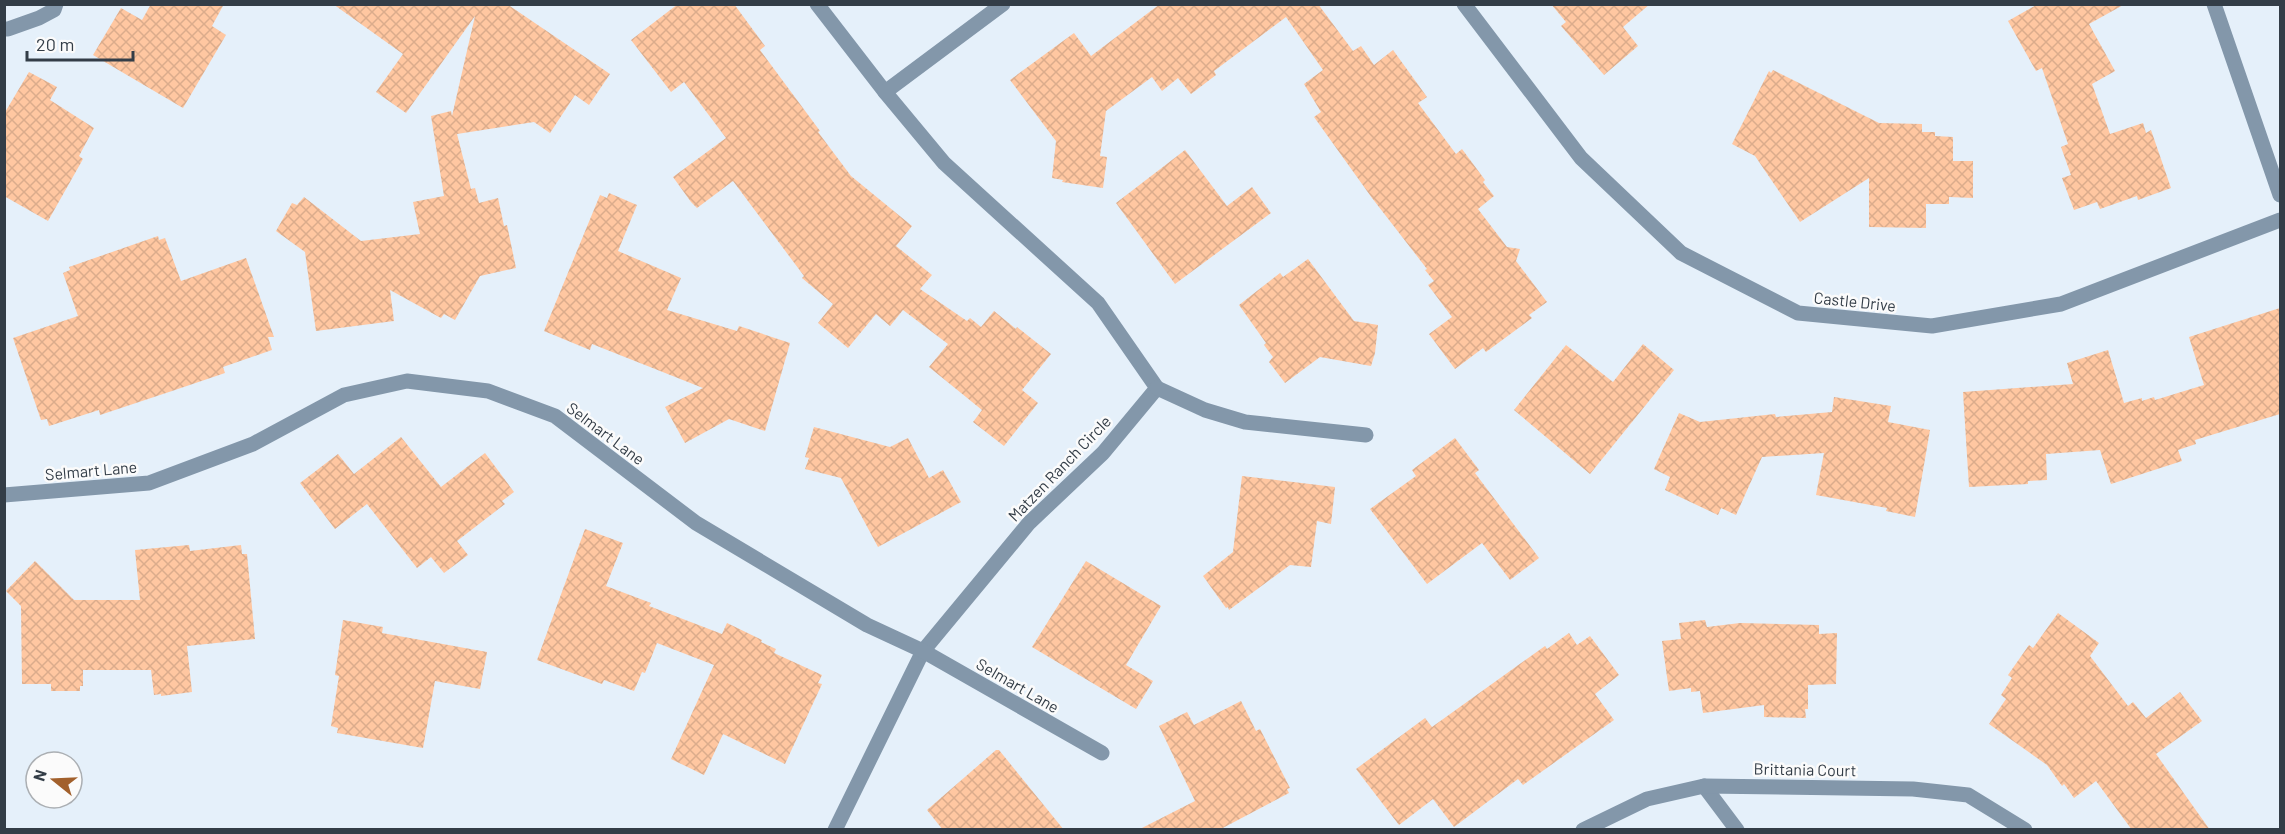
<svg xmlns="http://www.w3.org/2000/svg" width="2285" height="834" font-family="Barlow,sans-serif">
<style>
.building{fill:url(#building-cross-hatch)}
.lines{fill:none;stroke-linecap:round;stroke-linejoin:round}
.minor{stroke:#8397aa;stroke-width:15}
.labels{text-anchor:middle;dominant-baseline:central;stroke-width:5;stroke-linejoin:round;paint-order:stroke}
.street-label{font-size:16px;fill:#333d47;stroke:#fbfbfb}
</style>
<defs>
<pattern id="building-cross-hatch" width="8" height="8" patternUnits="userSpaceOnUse" patternTransform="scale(1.5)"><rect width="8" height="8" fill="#ffc7a1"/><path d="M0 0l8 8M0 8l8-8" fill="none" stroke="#dbac8c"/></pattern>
</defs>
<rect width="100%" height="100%" fill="#e5f0fa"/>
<g class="building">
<polygon points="151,4 224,4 212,26 226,35 183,108 93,55 121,8 142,20"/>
<polygon points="333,4 507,4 610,74 589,105 575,95 550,133 534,122 457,134 471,189 475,188 479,203 498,198 504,226 507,225 516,268 480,276 455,320 444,314 441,318 390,290 394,321 316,331 305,252 276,231 292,203 297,205 304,197 361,241 420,234 413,202 444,196 431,116 451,111 452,116 475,16 406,113 376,92 403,54"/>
<polygon points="678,4 734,4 765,46 760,50 820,131 818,132 851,176 912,226 896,246 932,275 920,289 967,321 970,318 981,327 994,311 1016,329 1017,327 1051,354 1022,390 1038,403 1004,446 973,422 982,410 929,367 948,344 903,310 890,326 876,314 848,348 818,323 833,304 802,278 804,276 733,181 697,208 691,202 673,177 726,138 684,82 671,92 631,40"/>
<polygon points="1160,4 1318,4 1353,51 1361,46 1374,65 1393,50 1427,97 1418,103 1456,154 1462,149 1485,180 1483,182 1494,196 1478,209 1507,247 1520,249 1516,261 1547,302 1529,315 1532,318 1486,352 1483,348 1455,369 1429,334 1452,317 1428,285 1434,281 1425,270 1427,269 1372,198 1314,117 1321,112 1304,84 1323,70 1286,17 1214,71 1216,75 1191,94 1178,78 1162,91 1152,77 1106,111 1100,156 1107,157 1103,188 1062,182 1063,180 1052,178 1056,141 1010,80 1074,33 1091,56"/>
<polygon points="1551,4 1650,4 1623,27 1638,46 1604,75 1561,26 1566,22"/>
<polygon points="2038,4 2125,4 2089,24 2115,71 2092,84 2110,134 2143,123 2146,133 2151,130 2171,188 2138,200 2137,196 2100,209 2097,202 2074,210 2062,178 2071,175 2061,147 2068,144 2042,68 2036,71 2008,21"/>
<polygon points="1773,70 1879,123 1922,124 1922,132 1935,132 1935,136 1953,137 1953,161 1973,161 1973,198 1949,197 1949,204 1926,204 1926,228 1869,227 1869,178 1800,222 1755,156 1732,144 1769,71 1771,73"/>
<polygon points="29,72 57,87 50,100 94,128 79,156 83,159 48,221 4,196 4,114"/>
<polygon points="1185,150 1227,206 1252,187 1271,213 1175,284 1116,203"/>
<polygon points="609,193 637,205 618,251 681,278 667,310 737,331 739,326 790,343 765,431 729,419 685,443 665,407 703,388 592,344 590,350 544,331 600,195 607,198"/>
<polygon points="158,236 159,240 165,238 181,281 246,258 274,337 268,337 272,350 223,367 225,373 175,390 100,415 99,410 49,426 47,419 41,420 13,338 78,316 63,273 70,270 69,267"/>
<polygon points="1308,259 1354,321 1378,325 1375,353 1371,366 1320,357 1285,383 1269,362 1273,357 1264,345 1266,343 1239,305 1280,273 1283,277"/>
<polygon points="2280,308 2280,414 2195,440 2196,444 2178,450 2182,461 2111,484 2100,450 2046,454 2047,480 2028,481 2028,484 1969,487 1963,392 2073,384 2067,363 2108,350 2124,403 2142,398 2142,401 2154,397 2155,400 2204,385 2189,337"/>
<polygon points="1643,344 1674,370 1590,474 1514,410 1566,345 1613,382"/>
<polygon points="1834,397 1891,406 1888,422 1930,430 1915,517 1886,511 1887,508 1816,495 1824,453 1762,457 1736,515 1721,508 1718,515 1665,490 1670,477 1654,469 1679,413 1700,422 1775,414 1776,417 1832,412"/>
<polygon points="814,427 890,447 908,438 929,478 943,470 961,502 878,547 841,478 805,469 809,458 805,457"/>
<polygon points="401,437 441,487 485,453 514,492 502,501 505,504 457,541 468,555 444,573 431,557 417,568 367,504 335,529 300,483 338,454 354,474"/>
<polygon points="1455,438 1479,470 1475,473 1539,558 1510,580 1482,543 1427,584 1370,509 1416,476 1412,470"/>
<polygon points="1242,476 1335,487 1331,524 1317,521 1311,567 1290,565 1229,610 1228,607 1226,608 1203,576 1233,552"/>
<polygon points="585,529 623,543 606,586 651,603 649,606 722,634 727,623 762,640 761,642 776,649 774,653 822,675 818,683 822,684 785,764 723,734 704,775 671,759 714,665 657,643 645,673 642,672 634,691 604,680 602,684 537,660"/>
<polygon points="189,545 190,551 241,545 242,554 247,554 255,639 187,646 192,692 161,696 161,694 154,695 151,670 83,670 83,686 80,686 80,691 51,691 51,684 22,684 21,606 6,591 35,561 74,600 140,600 135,550"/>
<polygon points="1086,561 1161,606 1126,665 1153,681 1136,709 1032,647"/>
<polygon points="2058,613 2099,643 2090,656 2128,706 2133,702 2146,718 2180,692 2202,721 2156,754 2210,830 2132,830 2096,781 2074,798 2064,784 2062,786 2047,765 1989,724 2006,699 2001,695 2012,678 2008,675 2029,645 2033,648"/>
<polygon points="343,620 383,627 382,633 487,652 480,689 435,681 423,748 337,733 338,728 331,726 339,676 335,675"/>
<polygon points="1705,620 1707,627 1740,623 1819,625 1819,634 1837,633 1836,684 1808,685 1808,709 1805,709 1806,718 1764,717 1764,705 1703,713 1700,691 1691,692 1691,688 1669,691 1662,641 1681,639 1679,623"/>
<polygon points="1569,633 1577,645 1590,636 1619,675 1595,694 1614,720 1523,785 1518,779 1454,827 1433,799 1399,825 1356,769 1425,718 1432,727 1545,646 1547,649"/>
<polygon points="1241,701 1256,731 1260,729 1290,788 1287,789 1289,793 1219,830 1138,830 1195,801 1159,726 1187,712 1194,725"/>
<polygon points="996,750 999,750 1064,830 943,830 927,810"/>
</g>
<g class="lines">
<g class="minor">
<polyline points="817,4 885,92 944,163 1098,303 1157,388 1103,453 1029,523 923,651 835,830"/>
<polyline points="1464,4 1581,158 1681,253 1798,313 1932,326 2061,304 2280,220"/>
<polyline points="2214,4 2280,195"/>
<polyline points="4,29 8,29 39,18 54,10 56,4"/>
<polyline points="885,92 1003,4"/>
<polyline points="1157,388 1205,410 1245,422 1366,435"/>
<polyline points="4,495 149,483 253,444 344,395 407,381 488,391 555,416 696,523 867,625 923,651 1102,753"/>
<polyline points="1704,786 1737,830"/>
<polyline points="1583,830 1647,799 1704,786 1913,789 1968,795 2025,830"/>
</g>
</g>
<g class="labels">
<g class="street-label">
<text transform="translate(1855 301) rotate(6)">Castle Drive</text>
<text transform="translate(606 433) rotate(37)">Selmart Lane</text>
<text transform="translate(1059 468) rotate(-46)">Matzen Ranch Circle</text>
<text transform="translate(91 470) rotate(-5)">Selmart Lane</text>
<text transform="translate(1018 685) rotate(30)">Selmart Lane</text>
<text transform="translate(1805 769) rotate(1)">Brittania Court</text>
</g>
</g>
<rect width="2285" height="834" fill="none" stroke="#333d47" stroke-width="12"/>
<g transform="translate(54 780) rotate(288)"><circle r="28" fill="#fbfbfb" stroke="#abafb3" stroke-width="1.5"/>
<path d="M0-4.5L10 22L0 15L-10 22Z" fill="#a2602c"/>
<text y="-9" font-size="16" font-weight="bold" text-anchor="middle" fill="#333d47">N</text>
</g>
<path d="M27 51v9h106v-9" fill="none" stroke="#333d47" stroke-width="3"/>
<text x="36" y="51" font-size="18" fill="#333d47" stroke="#fbfbfb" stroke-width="4.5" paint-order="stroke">20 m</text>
</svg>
